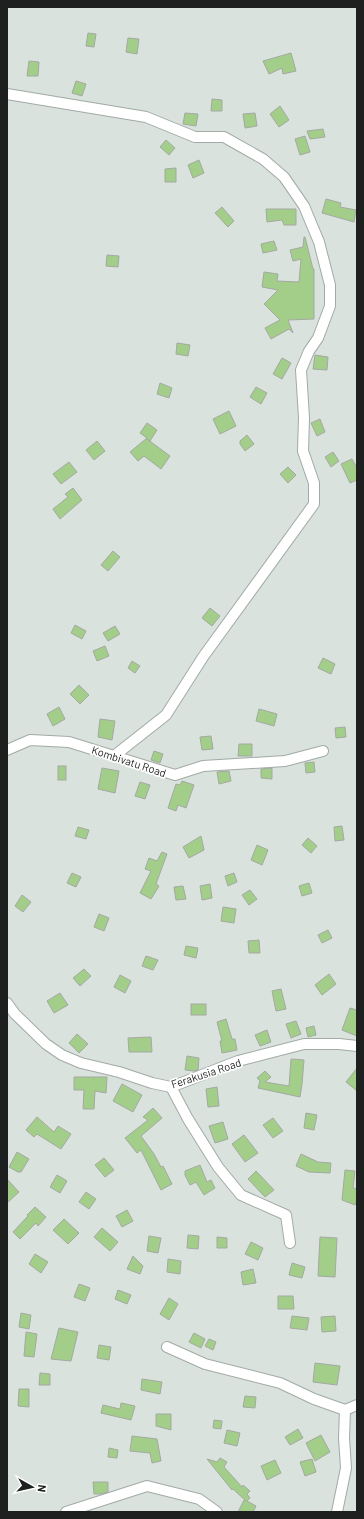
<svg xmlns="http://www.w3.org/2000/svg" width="364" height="1519" font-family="Barlow,sans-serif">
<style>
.building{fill:#a2ce8a;stroke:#a4a9a2}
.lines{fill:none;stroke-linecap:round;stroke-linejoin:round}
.minor-casing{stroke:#a2aaa5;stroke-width:12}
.minor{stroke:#fff;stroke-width:10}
.labels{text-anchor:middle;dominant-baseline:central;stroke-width:3.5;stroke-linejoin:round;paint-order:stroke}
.street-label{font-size:11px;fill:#1d201e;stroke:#fff}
</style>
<rect width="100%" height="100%" fill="#d9e2dc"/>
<g class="building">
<polygon points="88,33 96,34 94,47 86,46"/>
<polygon points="128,38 139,39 137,54 126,52"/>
<polygon points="291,53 296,71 283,74 282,68 269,74 263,61"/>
<polygon points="29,61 39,62 38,76 27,76"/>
<polygon points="76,81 86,84 82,96 72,93"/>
<polygon points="212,99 222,100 222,111 211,111"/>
<polygon points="280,106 289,120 279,127 270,114"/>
<polygon points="185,113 198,114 196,126 183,124"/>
<polygon points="255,113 257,126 245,128 243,114"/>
<polygon points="323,129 325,137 310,139 307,131"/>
<polygon points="305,136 310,152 300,155 295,139"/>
<polygon points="166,140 175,148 169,155 160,147"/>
<polygon points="199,160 204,173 193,178 188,165"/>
<polygon points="176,168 176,182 165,182 165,169"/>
<polygon points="326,199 341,203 340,207 356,210 354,222 322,213"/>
<polygon points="222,207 234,221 228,227 215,213"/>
<polygon points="266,209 296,209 296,225 284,225 282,220 267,222"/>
<polygon points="304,237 305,237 313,269 314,269 314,319 288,320 293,333 289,329 271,339 265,328 280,320 264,304 278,290 262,287 264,272 278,274 277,281 299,282 301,259 293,261 290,250 303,247"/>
<polygon points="274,241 277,250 263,253 261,244"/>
<polygon points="107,255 119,256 118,267 106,266"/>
<polygon points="177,343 190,345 188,356 176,354"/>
<polygon points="315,355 328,357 327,370 313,369"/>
<polygon points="282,358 291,363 282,379 273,374"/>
<polygon points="160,383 172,388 169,398 157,394"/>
<polygon points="256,387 267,393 261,404 250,397"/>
<polygon points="229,411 236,426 220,434 213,419"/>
<polygon points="320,419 325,432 317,436 311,423"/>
<polygon points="147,423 157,430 150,441 147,439 170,456 161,469 144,456 138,461 130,452 147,438 140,433"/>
<polygon points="247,435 254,444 245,451 240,444 240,441"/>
<polygon points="97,441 105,451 94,460 86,450"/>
<polygon points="333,452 339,461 331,467 325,457"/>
<polygon points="352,459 357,468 357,480 350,483 341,464"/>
<polygon points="69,462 77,472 61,484 53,474"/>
<polygon points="288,467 296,475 288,483 280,474"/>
<polygon points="73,488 82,500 60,519 53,509 68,497 65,494"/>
<polygon points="113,551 120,557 108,571 101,565"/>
<polygon points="210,608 220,616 212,626 202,618"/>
<polygon points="75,625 86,631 82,639 71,633"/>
<polygon points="115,626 120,634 108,641 103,633"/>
<polygon points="105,646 109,656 97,661 93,651"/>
<polygon points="323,658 335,664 331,674 318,668"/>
<polygon points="132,661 140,666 135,673 128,668"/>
<polygon points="79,685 89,695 80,704 70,694"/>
<polygon points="59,707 65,719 53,726 47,714"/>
<polygon points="259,709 277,714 274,726 256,721"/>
<polygon points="100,719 115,721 112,740 98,737"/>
<polygon points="345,727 346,737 336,738 335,728"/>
<polygon points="211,736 213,749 202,750 200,737"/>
<polygon points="239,744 252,744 252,756 238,756"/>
<polygon points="154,751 163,754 160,763 151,760"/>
<polygon points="314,762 315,772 306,773 305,763"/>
<rect x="58" y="766" width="8" height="14"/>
<polygon points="102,768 119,771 115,793 98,789"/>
<polygon points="272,768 272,779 261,778 261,769"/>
<polygon points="229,771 231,781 219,784 217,772"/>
<polygon points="182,781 194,785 186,808 178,805 176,811 168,808 176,784 180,785"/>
<polygon points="140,782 150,785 145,799 135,796"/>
<polygon points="342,826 344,840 335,841 334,827"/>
<polygon points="78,827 89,830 86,839 75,836"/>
<polygon points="201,836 204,850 189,858 183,847"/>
<polygon points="308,838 317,846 311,853 302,845"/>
<polygon points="257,845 268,850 262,865 251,860"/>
<polygon points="162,852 167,854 156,884 159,886 151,899 140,893 151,871 145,869 149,858 157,861"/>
<polygon points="72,873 81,877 76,887 67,883"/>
<polygon points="234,873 237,882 228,886 225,876"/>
<polygon points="309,883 312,893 302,896 299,886"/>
<polygon points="210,884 212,898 202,900 200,886"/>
<polygon points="183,886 186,899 176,900 174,887"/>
<polygon points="250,890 257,899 249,905 242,895"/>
<polygon points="22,895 31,902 23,912 15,906"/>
<polygon points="223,907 236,909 234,923 221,921"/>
<polygon points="99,914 109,918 104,931 94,927"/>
<polygon points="328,930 332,938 322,943 318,935"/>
<polygon points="259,940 260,953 249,953 248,941"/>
<polygon points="186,946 198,948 196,958 184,955"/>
<polygon points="146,956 158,960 153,970 142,966"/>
<polygon points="84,969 91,976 80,986 73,978"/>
<polygon points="329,974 336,984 322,995 315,985"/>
<polygon points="120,975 131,981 125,993 114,987"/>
<polygon points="281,989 286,1009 276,1011 272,991"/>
<polygon points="60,993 68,1005 54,1013 47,1001"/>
<rect x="191" y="1004" width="15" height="11"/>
<polygon points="350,1008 357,1010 357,1036 342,1030"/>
<polygon points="226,1019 232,1039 235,1039 237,1050 222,1053 220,1041 222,1041 217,1022"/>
<polygon points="296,1021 301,1034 291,1038 286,1024"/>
<polygon points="314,1026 316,1035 308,1037 306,1028"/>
<polygon points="267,1030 271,1042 260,1046 255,1035"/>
<polygon points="77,1034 88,1044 79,1053 69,1043"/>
<polygon points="151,1037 152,1052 129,1052 128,1038"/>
<polygon points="187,1056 199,1058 198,1070 194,1071 185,1070"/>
<polygon points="291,1059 304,1060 302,1084 300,1097 258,1088 260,1081 257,1078 265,1071 271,1077 265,1082 289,1086"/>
<polygon points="357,1068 357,1091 346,1082"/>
<polygon points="74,1077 107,1077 106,1093 95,1091 94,1109 83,1109 84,1090 74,1090"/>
<polygon points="122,1084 142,1095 133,1112 113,1101"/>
<polygon points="217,1087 219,1106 208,1107 206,1089"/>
<polygon points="153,1108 162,1118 141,1136 154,1154 161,1167 163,1166 172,1184 161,1190 141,1150 137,1153 125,1138 148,1120 143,1117"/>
<polygon points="306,1113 317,1115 314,1130 304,1128"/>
<polygon points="37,1117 54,1132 58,1126 71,1134 61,1149 37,1134 34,1137 26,1130"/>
<polygon points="273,1118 283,1131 273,1138 263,1125"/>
<polygon points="223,1122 228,1139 215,1143 209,1126"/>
<polygon points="244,1135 258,1153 245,1162 232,1144"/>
<polygon points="17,1152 29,1159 21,1172 18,1172 9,1167"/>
<polygon points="301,1154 318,1162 331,1163 330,1173 309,1172 296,1166"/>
<polygon points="104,1158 114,1170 105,1177 95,1165"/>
<polygon points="200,1165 207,1182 211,1180 215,1188 204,1195 196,1182 190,1185 185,1175 185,1171"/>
<polygon points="345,1170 355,1171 353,1188 357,1189 357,1199 355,1205 342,1200"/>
<polygon points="256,1171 274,1190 265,1197 248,1179"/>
<polygon points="57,1175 67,1181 60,1193 50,1187"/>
<polygon points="7,1179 19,1192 7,1203"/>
<polygon points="86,1192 96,1199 89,1209 79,1202"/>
<polygon points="35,1207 46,1217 38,1226 36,1223 20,1239 13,1232 28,1216 27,1215"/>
<polygon points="127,1210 133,1221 122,1227 116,1216"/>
<polygon points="64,1219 79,1233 68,1244 53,1230"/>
<polygon points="102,1228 118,1242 110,1251 94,1237"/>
<polygon points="188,1235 199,1236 198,1249 187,1248"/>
<polygon points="149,1236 161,1238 158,1253 147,1251"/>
<polygon points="217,1237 227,1238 227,1248 217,1248"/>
<polygon points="320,1237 337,1238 335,1277 318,1276"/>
<polygon points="251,1242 263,1248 258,1260 245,1254"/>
<polygon points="35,1254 48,1262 41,1273 29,1264"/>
<polygon points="133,1256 143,1266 140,1274 127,1269"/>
<polygon points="168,1259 181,1261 180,1274 167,1272"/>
<polygon points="292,1263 305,1267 302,1278 289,1275"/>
<polygon points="253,1269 256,1283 243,1285 241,1272"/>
<polygon points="79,1284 90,1288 85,1301 74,1297"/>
<polygon points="118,1290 131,1295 127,1304 115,1299"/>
<polygon points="278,1296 293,1296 294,1309 278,1309"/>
<polygon points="169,1298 178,1304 169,1320 160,1314"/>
<polygon points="21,1313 31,1315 29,1329 19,1327"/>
<polygon points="292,1316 309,1318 307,1330 290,1328"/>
<polygon points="335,1316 336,1331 322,1332 321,1317"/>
<polygon points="59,1328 78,1332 71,1361 51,1359"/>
<polygon points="26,1332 37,1334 34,1357 24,1356"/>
<polygon points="194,1333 205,1339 201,1348 189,1342"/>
<polygon points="209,1339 216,1342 213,1350 205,1346"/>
<polygon points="99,1345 111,1347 109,1360 97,1358"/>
<polygon points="315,1363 340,1366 337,1385 313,1382"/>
<polygon points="40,1373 50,1374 50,1385 39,1385"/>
<polygon points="142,1379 162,1382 160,1394 141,1390"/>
<polygon points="19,1389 29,1389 29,1407 18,1406"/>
<polygon points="245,1396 256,1397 255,1408 243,1407"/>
<polygon points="121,1403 135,1406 131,1420 101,1413 103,1405 120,1409"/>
<polygon points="156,1414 171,1414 171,1430 156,1426"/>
<polygon points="214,1420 222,1421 221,1429 213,1428"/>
<polygon points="298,1429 303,1438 290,1445 285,1437"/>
<polygon points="227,1430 240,1433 237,1446 224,1443"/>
<polygon points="321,1435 330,1452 315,1461 306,1443"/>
<polygon points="132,1436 157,1439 161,1461 152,1463 150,1453 130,1451"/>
<polygon points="109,1448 118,1450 117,1458 108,1457"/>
<polygon points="220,1458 227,1462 224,1467 242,1487 243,1485 250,1491 247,1494 250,1498 247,1501 256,1506 253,1512 238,1512 244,1500 246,1501 233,1489 232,1490 207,1459 217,1462"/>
<polygon points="312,1459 316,1472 305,1476 300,1462"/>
<polygon points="275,1460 281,1473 267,1480 261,1466"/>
<polygon points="93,1482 108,1482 108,1492 100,1494 94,1494"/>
</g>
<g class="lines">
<g class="minor-casing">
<g id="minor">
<polyline points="7,94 146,117 195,137 224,137 263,159 284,177 304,206 319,242 330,285 330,306 318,338 309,351 301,370 304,418 303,451 314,483 314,504 203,657 166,715 114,756"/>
<polyline points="7,750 30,740 69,742 175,775 203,766 285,761 323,751"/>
<polyline points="7,1003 15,1014 46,1044 62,1055 81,1063 119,1072 152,1083 171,1087 238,1061 304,1044 339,1044 357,1046"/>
<polyline points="171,1087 188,1119 218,1167 241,1195 286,1215 290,1243"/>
<polyline points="167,1347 205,1364 280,1383 314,1399 345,1410 344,1438 346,1468 337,1512"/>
<polyline points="345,1410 357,1405"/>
<polyline points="66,1512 147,1486 199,1499 217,1512"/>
</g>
</g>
<use href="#minor" class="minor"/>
</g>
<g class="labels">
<g class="street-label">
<text transform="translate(129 761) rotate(18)">Kombivatu Road</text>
<text transform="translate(206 1073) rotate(-18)">Ferakusia Road</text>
</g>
</g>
<rect width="364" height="1519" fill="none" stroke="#1d201e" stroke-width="16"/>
<g transform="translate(32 1487) rotate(98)" stroke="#ffffff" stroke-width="3" paint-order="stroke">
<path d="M0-3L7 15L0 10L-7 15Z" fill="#1d201e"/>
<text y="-6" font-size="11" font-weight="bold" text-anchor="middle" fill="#1d201e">N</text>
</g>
</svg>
